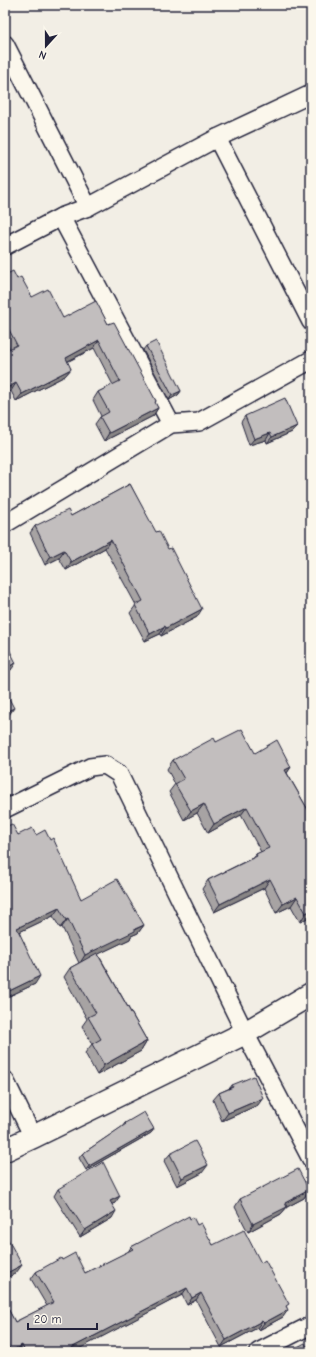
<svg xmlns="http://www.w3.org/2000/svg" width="316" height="1357" font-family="'Comic Neue',sans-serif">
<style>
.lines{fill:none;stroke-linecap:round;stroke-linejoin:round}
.minor-casing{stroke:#22223b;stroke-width:20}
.tertiary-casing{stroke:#22223b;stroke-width:25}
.minor{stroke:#fbf7ec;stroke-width:17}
.tertiary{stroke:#fbf7ec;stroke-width:22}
.wall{fill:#a7a3a3;stroke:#22223b}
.shaded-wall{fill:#888585;stroke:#22223b}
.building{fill:#c2bebe;stroke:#22223b}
</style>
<rect width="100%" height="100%" fill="#f2eee5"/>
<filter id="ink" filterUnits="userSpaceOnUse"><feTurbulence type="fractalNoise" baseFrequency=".025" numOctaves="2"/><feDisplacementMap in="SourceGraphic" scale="8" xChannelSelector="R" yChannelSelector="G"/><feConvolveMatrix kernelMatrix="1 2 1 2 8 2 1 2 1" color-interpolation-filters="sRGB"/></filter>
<g filter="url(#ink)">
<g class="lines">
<g class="minor-casing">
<g id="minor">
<polyline points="5,44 88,207"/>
<polyline points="217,138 311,322"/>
<polyline points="61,217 171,424"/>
<polyline points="5,246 61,217 88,207 217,138 311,94"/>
<polyline points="5,524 171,424 199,422 311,360"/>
<polyline points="5,809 90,767 105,765 119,774 245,1033 311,1159"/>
<polyline points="5,1080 33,1137"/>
<polyline points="258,1352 311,1325"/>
</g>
</g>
<g class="tertiary-casing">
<polyline id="tertiary" points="5,1150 33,1137 245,1033 311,994"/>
</g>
<use href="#minor" class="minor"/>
<use href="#tertiary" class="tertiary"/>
</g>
<g class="wall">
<polygon points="5,275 17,279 32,297 63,318 108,324 156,401 155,403 158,408 153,416 104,441 95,424 100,417 101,416 93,400 98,392 113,385 94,348 67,362 71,369 65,376 16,401 11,391 5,394 5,351 10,349 5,340"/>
<polygon points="146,346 181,391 178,395 169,400 143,350"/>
<polygon points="245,416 297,426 292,432 267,443 266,440 249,445 241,422"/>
<polygon points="130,484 197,617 161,636 160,634 145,641 130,613 136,605 105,548 66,570 59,558 45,565 30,533 35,526 71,516"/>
<polygon points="216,742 255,753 291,767 287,773 311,815 311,916 300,922 291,906 276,913 264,888 214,912 202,889 208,880 254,857 256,854 261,852 241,815 208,833 197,813 184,820 169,792 175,784 167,769 173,760"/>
<polygon points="18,835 36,835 81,899 144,925 138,933 131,936 130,939 98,954 147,1041 141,1051 97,1075 85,1053 92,1044 82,1026 87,1019 64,977 70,968 79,963 62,927 60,928 53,916 19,932 35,984 5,998"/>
<polygon points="232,1085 258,1105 222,1121 213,1100 219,1093 230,1088"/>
<polygon points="125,1123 154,1129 151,1133 86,1170 79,1158 82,1154 122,1127"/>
<polygon points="170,1154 202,1173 177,1186 164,1161"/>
<polygon points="58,1189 115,1203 112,1204 112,1218 80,1237 54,1196"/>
<polygon points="309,1190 304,1198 287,1207 281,1214 248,1232 235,1207 240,1199"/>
<polygon points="190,1219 197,1225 213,1245 261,1263 287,1308 283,1317 259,1330 257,1328 221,1347 196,1300 187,1305 182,1295 74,1351 74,1352 5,1352 5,1303 15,1322 47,1306 31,1279 36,1272 62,1260 85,1273 128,1252 131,1247"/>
</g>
<g class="shaded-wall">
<polygon points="99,340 94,348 60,365 66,358"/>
<polygon points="71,369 65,376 16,401 22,394"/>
<polygon points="16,383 11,391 5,394 5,389"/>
<polygon points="181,391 178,395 169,400 172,395"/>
<polygon points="158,408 153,416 104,441 109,433"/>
<polygon points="297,426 292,432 267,443 272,437"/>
<polygon points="270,433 266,440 249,445 254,439"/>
<polygon points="111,540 105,548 66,570 71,562"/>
<polygon points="64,550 59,558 45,565 50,557"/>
<polygon points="202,609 197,617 161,636 166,628"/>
<polygon points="165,626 160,634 145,641 150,634"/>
<polygon points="16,663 11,670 5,673 5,668"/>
<polygon points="14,708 9,715 5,717 5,712"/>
<polygon points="291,767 285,776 285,770"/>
<polygon points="204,804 197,813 184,820 191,811"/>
<polygon points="247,807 241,815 208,833 214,824"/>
<polygon points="270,879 264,888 214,912 220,904"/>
<polygon points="297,897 291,906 276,913 283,904"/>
<polygon points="59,908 53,916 11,936 17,928"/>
<polygon points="311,910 311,916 300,922 306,913"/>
<polygon points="68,919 62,927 60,928 66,920"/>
<polygon points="144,925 138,933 131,936 130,939 80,963 85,955"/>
<polygon points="40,976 35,984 5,998 5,993"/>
<polygon points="147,1041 141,1051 97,1075 104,1065"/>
<polygon points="263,1098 258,1105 222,1121 228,1113"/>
<polygon points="9,1104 5,1111 5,1106"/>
<polygon points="154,1129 151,1133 86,1170 89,1166"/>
<polygon points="208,1165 202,1173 177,1186 182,1178"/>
<polygon points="309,1190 304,1198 287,1207 281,1214 248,1232 253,1224 285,1203"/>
<polygon points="120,1196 115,1203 105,1207 110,1201"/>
<polygon points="116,1211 112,1218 80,1237 85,1230"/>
<polygon points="22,1265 16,1273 5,1279 5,1274"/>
<polygon points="187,1288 182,1295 73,1352 71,1348"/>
<polygon points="201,1293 196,1300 187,1305 192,1298"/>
<polygon points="288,1310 283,1317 259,1330 264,1323"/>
<polygon points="262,1321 257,1328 221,1347 226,1340"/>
<polygon points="22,1345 17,1352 10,1352 11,1351"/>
</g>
<g class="building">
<polygon points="13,271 17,279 21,277 32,297 48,289 63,318 96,301 108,324 114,322 156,401 155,402 158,408 109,433 100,417 109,412 98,392 120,381 99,340 66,358 71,369 22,394 16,383 5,389 5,351 17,345 5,322 5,275"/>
<polygon points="156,341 181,391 172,395 146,346"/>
<polygon points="285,398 297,426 272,437 270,433 254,439 245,416"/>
<polygon points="130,484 156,532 159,531 168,549 171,548 202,609 166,628 165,626 150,634 135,605 143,601 111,540 71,562 64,550 50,557 35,526 68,510 71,516"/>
<polygon points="5,641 16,663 5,668"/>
<polygon points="5,691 14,708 5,712"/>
<polygon points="242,729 255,753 277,740 291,767 285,770 311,815 311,910 306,913 297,897 283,904 270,879 220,904 208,880 257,856 256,854 269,848 247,807 214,824 204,804 191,811 175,784 184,779 173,760 214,738 216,742"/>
<polygon points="12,824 18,835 32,828 36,835 45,830 50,840 53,838 81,899 117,879 144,925 135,929 135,931 85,955 68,919 66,920 59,908 17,928 40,976 5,993 5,827"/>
<polygon points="97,953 147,1041 104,1065 92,1044 101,1039 88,1017 96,1013 70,968"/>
<polygon points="254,1076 263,1098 228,1113 219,1093 233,1087 232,1085"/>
<polygon points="5,1086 9,1094 6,1096 9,1104 5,1106"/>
<polygon points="144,1112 154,1129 89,1166 82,1154 126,1124 125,1123"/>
<polygon points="195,1141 208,1165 182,1178 170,1154"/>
<polygon points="103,1162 120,1196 110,1201 116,1211 85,1230 58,1189"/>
<polygon points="298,1169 309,1190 285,1203 287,1207 253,1224 240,1199"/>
<polygon points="189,1216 190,1219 193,1217 197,1225 201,1223 213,1245 244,1230 261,1263 265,1260 289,1304 286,1306 288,1310 264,1323 262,1321 226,1340 201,1293 192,1298 187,1288 71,1348 74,1352 25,1352 22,1345 11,1351 6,1341 5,1341 5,1303 15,1322 54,1302 36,1272 61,1258 62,1260 75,1253 85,1273 133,1249 131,1247"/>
<polygon points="5,1234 22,1265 5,1274"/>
<polygon points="305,1343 309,1352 288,1352"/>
</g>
</g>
<rect width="316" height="1357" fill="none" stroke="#fbf7ec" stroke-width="20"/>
<rect x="10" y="10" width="296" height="1337" fill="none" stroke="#22223b" stroke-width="1.5" filter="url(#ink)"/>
<g transform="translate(46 46) rotate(201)" stroke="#fbf7ec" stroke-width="3" paint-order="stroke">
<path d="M0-3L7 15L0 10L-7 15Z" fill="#22223b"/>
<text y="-6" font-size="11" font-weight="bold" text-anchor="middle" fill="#22223b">N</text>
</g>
<path d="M28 1323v6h69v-6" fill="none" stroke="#22223b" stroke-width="2"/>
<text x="34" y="1323" font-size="12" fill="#22223b" stroke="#fbf7ec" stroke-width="3" paint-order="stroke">20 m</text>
</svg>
